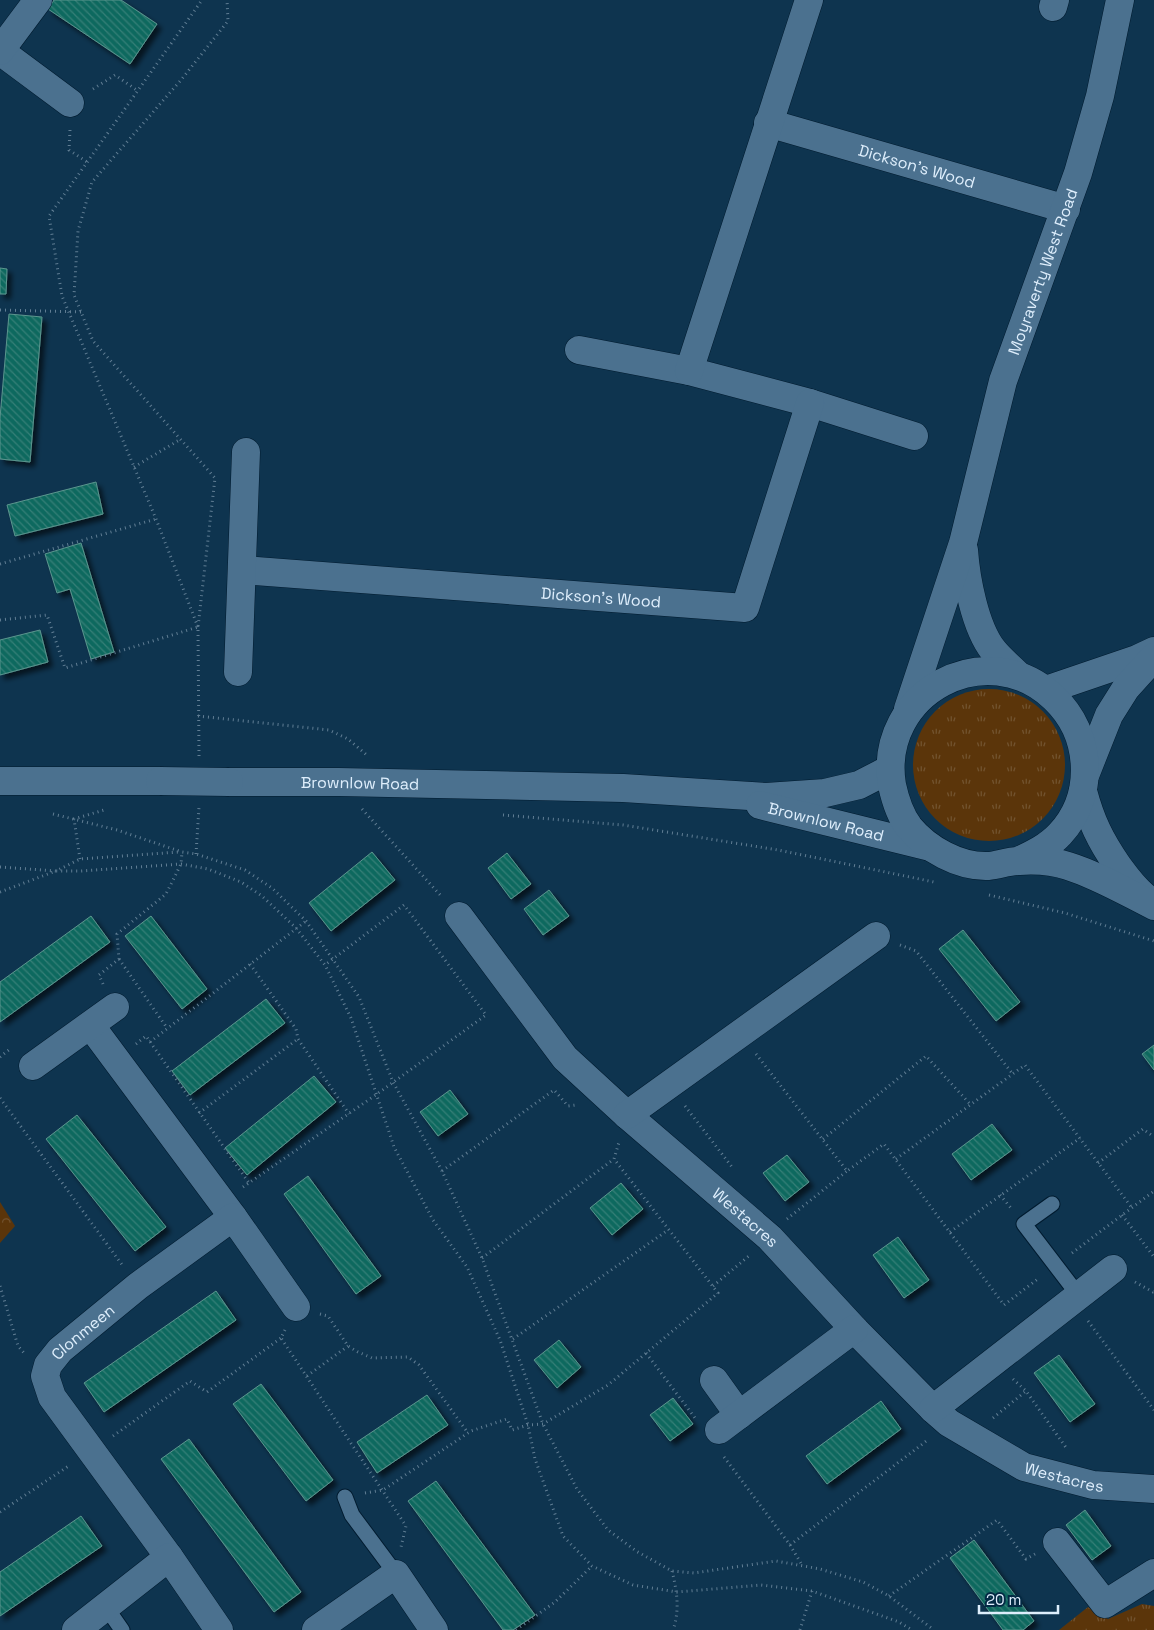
<svg xmlns="http://www.w3.org/2000/svg" width="1154" height="1630" font-family="'Space Grotesk',sans-serif">
<style>
.grass{fill:url(#grass-tufts)}
.park{fill:url(#park-crowns)}
.building{fill:url(#building-back-hatch);stroke:#5b968e;filter:url(#shadow)}
.lines{fill:none;stroke-linecap:round;stroke-linejoin:round}
.lane-casing{stroke:#011b2f;stroke-width:17}
.street-casing{stroke:#011b2f;stroke-width:29}
.secondary-casing{stroke:#011b2f;stroke-width:29}
.path{stroke:#617e94;stroke-width:3;stroke-dasharray:1 4;stroke-linecap:butt}
.lane{stroke:#4b718f;stroke-width:15}
.street{stroke:#4b718f;stroke-width:28}
.secondary{stroke:#4b718f;stroke-width:28}
.secondary-bridge-casing{stroke:#011b2f;stroke-width:29;stroke-linecap:butt}
.secondary-bridge{stroke:#4b718f;stroke-width:28}
.labels{text-anchor:middle;dominant-baseline:central;stroke-width:4;stroke-linejoin:round;paint-order:stroke}
.street-label{font-size:16px;fill:#deeefc;stroke:#032a44}
</style>
<defs>
<pattern id="grass-tufts" width="24" height="20" patternUnits="userSpaceOnUse" patternTransform="scale(1.25)"><rect width="24" height="20" fill="#5b350a"/><path d="M3 7l-1-3M5 7V3M7 7l1-3M15 17l-1-3M17 17v-4M19 17l1-3" fill="none" stroke="#72532f"/></pattern>
<pattern id="park-crowns" width="20" height="18" patternUnits="userSpaceOnUse" patternTransform="scale(1.25)"><rect width="20" height="18" fill="#5b350a"/><path d="M2 6a3 3 0 1 1 6 0M12 15a3 3 0 1 1 6 0" fill="none" stroke="#72532f"/></pattern>
<pattern id="building-back-hatch" width="6" height="6" patternUnits="userSpaceOnUse" patternTransform="scale(1.25)"><rect width="6" height="6" fill="#11695f"/><path d="M-1 5l2 2M0 0l6 6M5-1l2 2" fill="none" stroke="#337f77"/></pattern>
<filter id="shadow"><feDropShadow dx="4.5" dy="4.5" stdDeviation="2.5" flood-color="#0009"/></filter>
</defs>
<rect width="100%" height="100%" fill="#0e344f"/>
<g class="grass">
<circle cx="989" cy="765" r="76"/>
<polygon points="1142,1604 1154,1606 1154,1630 1059,1630 1088,1607 1108,1619"/>
</g>
<polygon class="park" points="0,1202 15,1226 0,1243"/>
<g class="building">
<polygon points="54,0 121,0 157,24 130,64 48,9"/>
<polygon points="0,268 7,269 6,294 0,294"/>
<polygon points="9,314 42,317 30,462 0,459 0,418"/>
<polygon points="96,482 103,514 15,536 7,505"/>
<polygon points="81,543 114,652 91,659 70,589 57,593 45,554"/>
<polygon points="40,630 48,662 0,675 0,640"/>
<polygon points="372,852 395,880 331,931 309,903"/>
<polygon points="507,853 531,884 511,899 488,868"/>
<polygon points="549,890 569,916 543,935 524,909"/>
<polygon points="91,916 110,942 0,1022 0,982"/>
<polygon points="151,916 207,989 182,1009 125,936"/>
<polygon points="963,930 1020,1002 996,1021 939,949"/>
<polygon points="266,999 285,1023 190,1095 172,1071"/>
<polygon points="1154,1045 1154,1070 1142,1054"/>
<polygon points="314,1076 336,1102 247,1175 225,1148"/>
<polygon points="450,1090 468,1114 438,1136 420,1112"/>
<polygon points="77,1115 166,1227 135,1251 46,1139"/>
<polygon points="992,1124 1012,1150 971,1180 952,1154"/>
<polygon points="787,1155 809,1182 785,1201 763,1173"/>
<polygon points="308,1176 381,1276 356,1294 284,1194"/>
<polygon points="621,1183 643,1209 612,1235 590,1208"/>
<polygon points="898,1237 929,1280 904,1298 873,1255"/>
<polygon points="216,1291 236,1320 104,1412 84,1383"/>
<polygon points="559,1340 581,1367 557,1388 534,1360"/>
<polygon points="1059,1355 1095,1404 1070,1422 1034,1373"/>
<polygon points="261,1384 333,1480 306,1501 233,1404"/>
<polygon points="427,1395 448,1425 377,1473 357,1442"/>
<polygon points="673,1398 693,1424 670,1441 650,1415"/>
<polygon points="881,1401 901,1429 827,1484 806,1456"/>
<polygon points="189,1439 301,1592 274,1612 161,1459"/>
<polygon points="436,1481 535,1615 513,1630 503,1630 408,1501"/>
<polygon points="1085,1510 1111,1546 1092,1560 1066,1525"/>
<polygon points="81,1516 102,1546 0,1616 0,1572"/>
<polygon points="974,1540 1034,1621 1023,1630 1003,1630 950,1558"/>
</g>
<g class="lines">
<g class="lane-casing">
<g id="lane">
<polyline points="1052,1204 1024,1224 1079,1296"/>
<polyline points="345,1497 352,1515 396,1574"/>
<polyline points="106,1607 122,1630"/>
</g>
</g>
<g class="street-casing">
<g id="street">
<polyline points="1053,7 1055,0"/>
<polyline points="0,51 70,103"/>
<polyline points="0,51 38,0"/>
<path id="s1" d="M768,123L1066,209"/>
<polyline points="579,350 689,371 810,403 914,436"/>
<polyline points="689,371 809,0"/>
<path id="s2" d="M242,570L745,608L810,403"/>
<polyline points="238,672 246,452"/>
<path id="s3" d="M459,916L565,1058L627,1115L770,1238L854,1329L933,1409L949,1423L1024,1467L1093,1485L1154,1489"/>
<polyline points="91,1026 233,1217"/>
<polyline points="33,1066 115,1007"/>
<polyline points="627,1115 876,936"/>
<polyline points="714,1380 739,1415"/>
<polyline points="933,1409 1113,1269"/>
<polyline points="719,1430 854,1329"/>
<polyline points="1057,1542 1105,1604 1154,1573"/>
<path id="s4" d="M169,1557L52,1397L45,1376L48,1365L60,1350L138,1286L233,1217L296,1307"/>
<polyline points="76,1630 169,1557 219,1630"/>
<polyline points="316,1630 396,1574 434,1630"/>
</g>
</g>
<g class="secondary-casing">
<g id="secondary">
<path d="M964,550C966,579 975,627 993,650C1000,659 1010,667 1018,675"/>
<polyline points="1046,690 1137,659 1154,651"/>
<path id="s5" d="M908,709L963,543L1003,381L1078,173L1100,96L1120,0"/>
<polyline points="1086,773 1109,715 1126,688 1154,657"/>
<polyline points="0,781 160,781"/>
<path id="s6" d="M229,782H339L623,788L766,797L825,793L859,785L890,769"/>
<path d="M1083,791C1091,821 1100,840 1118,866C1126,877 1133,887 1144,896"/>
<path id="s7" d="M760,805L930,847"/>
<path d="M1018,861C1033,854 1048,847 1060,834C1096,795 1092,734 1054,698C987,634 877,692 892,785C895,799 900,815 909,827C927,849 959,867 988,866C999,865 1008,861 1019,861C1034,860 1053,861 1068,866C1097,875 1126,892 1154,906"/>
</g>
</g>
<g class="path">
<polyline points="93,89 115,75 138,91"/>
<polyline points="70,130 69,150 87,162"/>
<polyline points="0,310 82,312"/>
<polyline points="134,467 181,439"/>
<polyline points="0,564 156,519"/>
<polyline points="0,620 47,615 65,668 198,627"/>
<polyline points="198,627 156,519 62,296 49,216 202,0"/>
<polyline points="198,716 329,730 348,739 368,756"/>
<polyline points="199,756 198,627 215,478 93,341 74,295 78,231 92,182 181,80 228,21 227,0"/>
<polyline points="362,809 442,897"/>
<polyline points="53,814 117,830 182,852 196,854 245,870 272,888 306,921 359,997 393,1082 442,1171 482,1258 543,1424 577,1489 608,1530 636,1551 672,1571 694,1573 776,1561 820,1569 863,1582 889,1596 934,1630"/>
<polyline points="503,815 623,825 778,850 934,882"/>
<polyline points="196,854 199,807"/>
<polyline points="80,859 74,819 104,810"/>
<polyline points="0,867 56,871 80,859 179,852"/>
<polyline points="0,892 56,871 81,871 181,864 208,869 241,882 262,896 296,928 325,965 351,1018 394,1147 433,1220 467,1267 500,1340 528,1425 535,1459 563,1536 592,1566 633,1585 677,1592 761,1585 812,1591 899,1622 912,1630"/>
<polyline points="989,895 1065,913 1154,941"/>
<polyline points="900,945 916,951 1012,1073"/>
<polyline points="119,959 167,1028"/>
<polyline points="250,964 296,1029 298,1039 349,1114"/>
<polyline points="103,984 99,975 119,959 117,934 166,894 181,864 182,852"/>
<polyline points="150,1042 306,921"/>
<polyline points="136,1044 146,1036 249,1183"/>
<polyline points="756,1054 847,1171 884,1144 1004,1305 1039,1278"/>
<polyline points="0,1057 10,1049"/>
<polyline points="0,1098 123,1266"/>
<polyline points="685,1106 732,1167"/>
<polyline points="199,1113 298,1039"/>
<polyline points="823,1139 926,1056 970,1104"/>
<polyline points="896,1159 1025,1065 1132,1208"/>
<polyline points="1098,1163 1143,1129 1154,1137"/>
<polyline points="442,1171 554,1090 568,1106 576,1105"/>
<polyline points="243,1187 377,1094 486,1015 404,905 325,965"/>
<polyline points="1000,1195 1011,1208"/>
<polyline points="1122,1215 1154,1257"/>
<polyline points="787,1219 847,1171"/>
<polyline points="950,1232 1080,1138"/>
<polyline points="1072,1253 1154,1191"/>
<polyline points="482,1258 614,1159"/>
<polyline points="1135,1282 1153,1292 1154,1292"/>
<polyline points="0,1286 18,1346 24,1353"/>
<polyline points="713,1286 750,1255"/>
<polyline points="320,1314 328,1316 348,1346 358,1352 372,1358 408,1357 419,1365 468,1433"/>
<polyline points="1088,1321 1154,1410"/>
<polyline points="285,1330 281,1338 406,1526 401,1547"/>
<polyline points="513,1339 668,1230"/>
<polyline points="646,1353 695,1418"/>
<polyline points="307,1376 348,1346"/>
<polyline points="1013,1379 1026,1391 1067,1449"/>
<polyline points="993,1418 1026,1391"/>
<polyline points="113,1436 190,1381 207,1392 281,1338"/>
<polyline points="724,1457 790,1545 802,1565"/>
<polyline points="365,1493 383,1490 471,1431 507,1419 512,1430 528,1425 543,1424 608,1385 718,1293 614,1159 619,1142"/>
<polyline points="0,1512 70,1465"/>
<polyline points="790,1545 929,1439"/>
<path d="M672,1571C677,1591 680,1610 673,1630"/>
<polyline points="889,1596 997,1520 1026,1559 1035,1554"/>
<polyline points="516,1630 555,1602 592,1566"/>
<polyline points="800,1630 812,1591"/>
</g>
<use href="#lane" class="lane"/>
<use href="#street" class="street"/>
<use href="#secondary" class="secondary"/>
<g class="secondary-bridge-casing">
<polyline id="secondary-bridge" points="160,781 229,782"/>
</g>
<use href="#secondary-bridge" class="secondary-bridge"/>
</g>
<g class="labels">
<g class="street-label">
<text stroke="none"><textPath href="#s1" startOffset="155">Dickson's Wood</textPath></text>
<text stroke="none"><textPath href="#s5" startOffset="458">Moyraverty West Road</textPath></text>
<text stroke="none"><textPath href="#s2" startOffset="360">Dickson's Wood</textPath></text>
<text stroke="none"><textPath href="#s6" startOffset="131">Brownlow Road</textPath></text>
<text stroke="none"><textPath href="#s7" startOffset="68">Brownlow Road</textPath></text>
<text stroke="none"><textPath href="#s3" startOffset="418">Westacres</textPath></text>
<text stroke="none"><textPath href="#s4" startOffset="280">Clonmeen</textPath></text>
<text stroke="none"><textPath href="#s3" startOffset="836">Westacres</textPath></text>
</g>
</g>
<path d="M979 1605v8h79v-8" fill="none" stroke="#deeefc" stroke-width="2.5"/>
<text x="986" y="1605" font-size="15" fill="#deeefc" stroke="#032a44" stroke-width="4" paint-order="stroke">20 m</text>
</svg>
